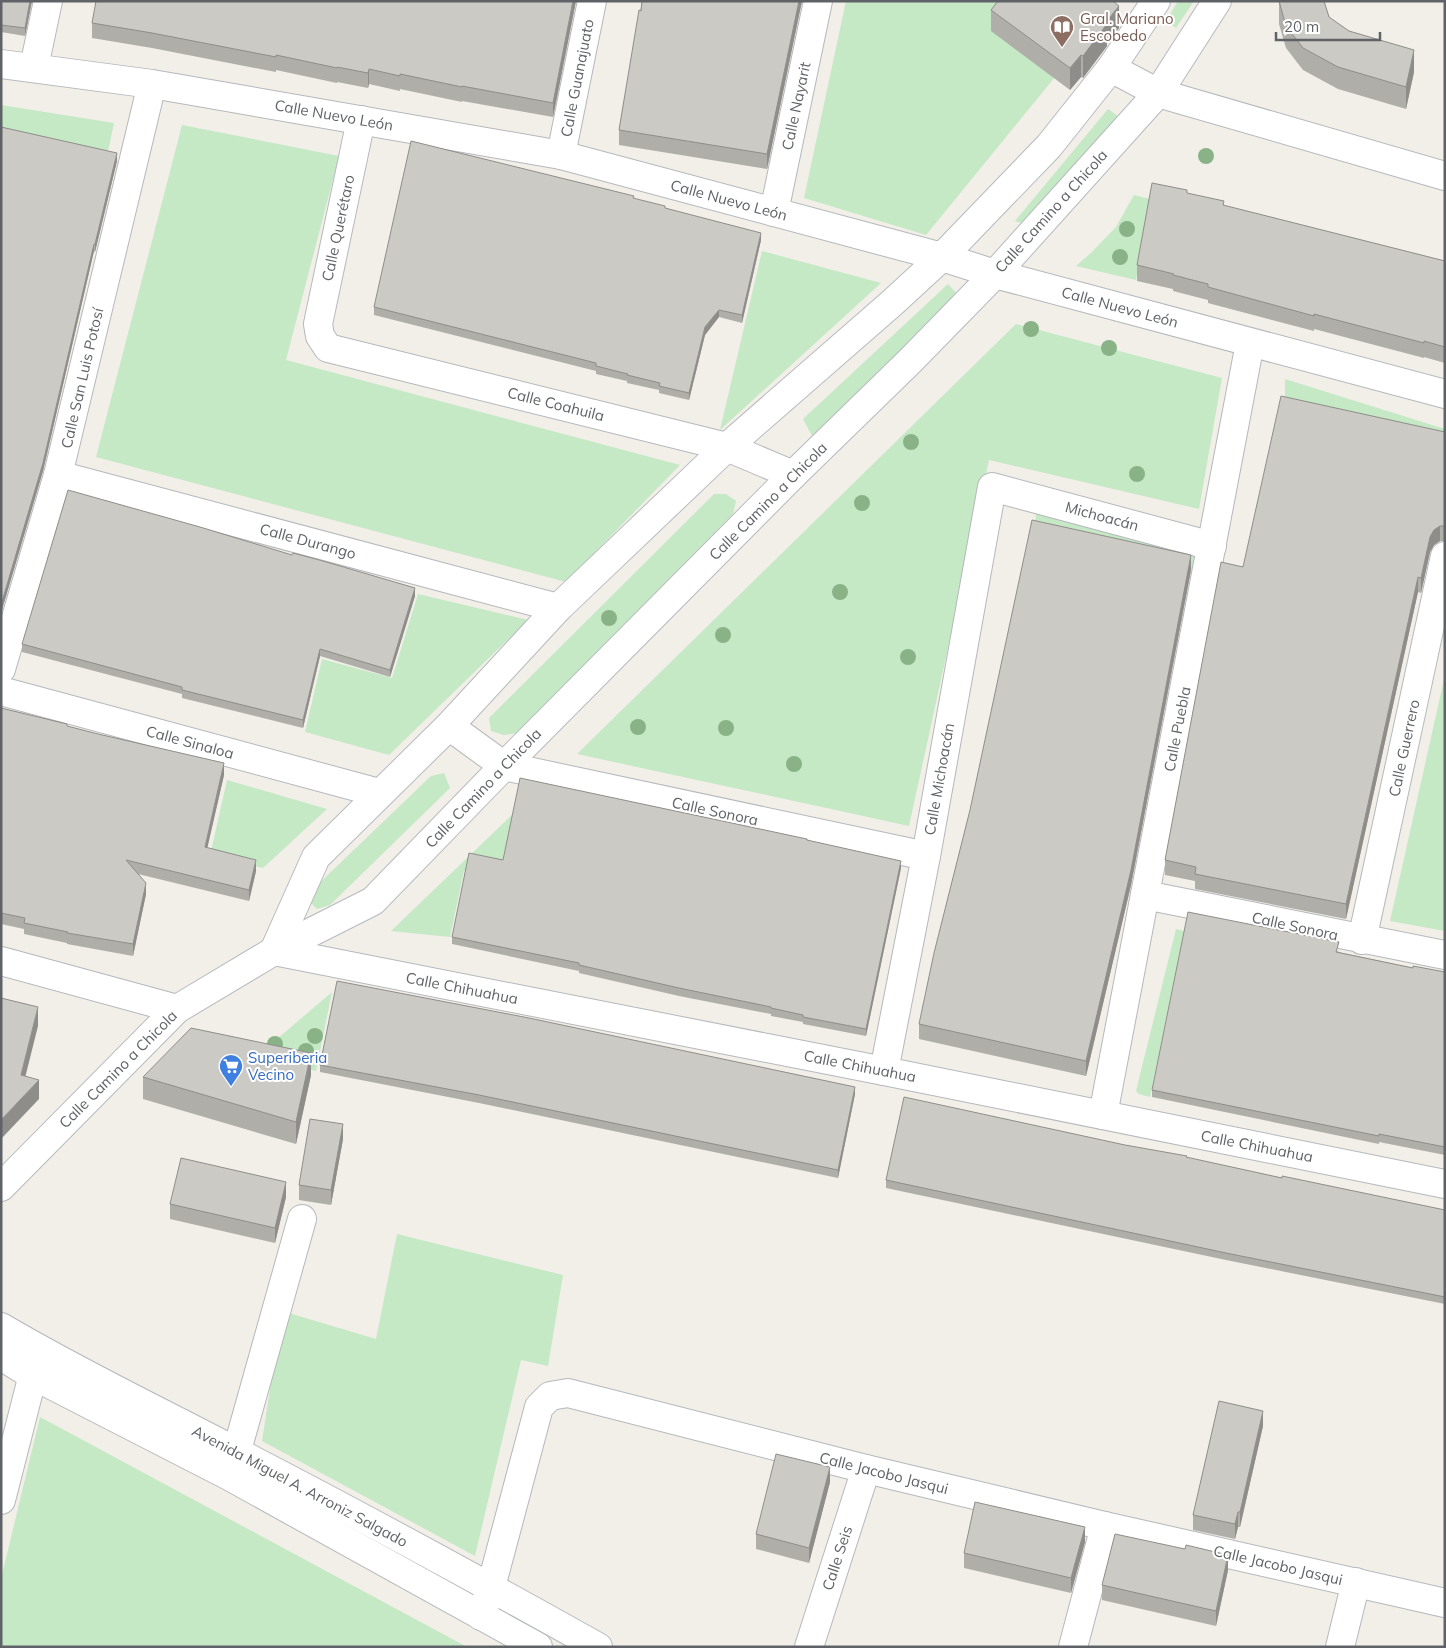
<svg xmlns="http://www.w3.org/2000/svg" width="1446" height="1648" font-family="Mulish,sans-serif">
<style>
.green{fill:#c5e8c5}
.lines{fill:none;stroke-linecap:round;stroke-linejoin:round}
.street-casing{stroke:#b5b8bc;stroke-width:30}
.secondary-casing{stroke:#b6babf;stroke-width:30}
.street{stroke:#fff;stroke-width:28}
.secondary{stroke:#fff;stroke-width:28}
.tree{fill:#89b387}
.wall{fill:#afaea9}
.shaded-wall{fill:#8f8d8a}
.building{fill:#cccac5;stroke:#8f8d8a}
.labels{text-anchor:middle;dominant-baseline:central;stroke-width:4;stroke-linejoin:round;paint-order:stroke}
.education-label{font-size:15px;fill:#785e54;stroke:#fff;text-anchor:start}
.street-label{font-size:15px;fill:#5f6368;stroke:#fff}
.shop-label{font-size:15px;fill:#366cbe;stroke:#fff;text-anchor:start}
</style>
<rect width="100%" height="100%" fill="#f1efe8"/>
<g class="green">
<polygon points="846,1 1117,1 926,235 804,198"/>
<polygon points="1178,1 1194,1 1176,28 1166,21"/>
<polygon points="1,105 114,123 107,156 1,127"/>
<polygon points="1108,109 1118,116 1034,228 1015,221"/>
<polygon points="182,125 339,156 286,360 680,465 566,582 96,457"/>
<polygon points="1134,195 1150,199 1136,280 1076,266 1092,252 1116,227"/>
<polygon points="762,251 881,283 720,430"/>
<polygon points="948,284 956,293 893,358 812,436 803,419"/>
<polygon points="1016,324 1222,378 1199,509 989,460 909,826 577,754"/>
<polygon points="1285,379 1445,429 1445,447 1285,409"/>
<polygon points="714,494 726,494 736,501 733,514 518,733 504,735 491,731 489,718"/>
<polygon points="1037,505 1202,552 1198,571 1034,533"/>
<polygon points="418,594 528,620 389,755 305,732 322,659 392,678"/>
<polygon points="1445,675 1445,931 1390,921"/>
<polygon points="444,773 450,788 330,905 317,909 311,903 309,893 431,776"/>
<polygon points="227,780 327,809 263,868 210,856"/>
<polygon points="514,813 499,875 464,871 450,937 391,931"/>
<polygon points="1176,929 1184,931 1150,1097 1139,1094 1136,1091"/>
<polygon points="332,992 316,1071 256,1057"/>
<polygon points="397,1234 563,1275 548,1366 521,1360 475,1556 262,1441 282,1311 376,1339"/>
<polygon points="40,1417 467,1647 1,1647 1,1579"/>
</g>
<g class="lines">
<g class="street-casing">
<g id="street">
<polyline points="1,64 152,84 561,155 942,257 995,274 1445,394"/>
<polyline points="34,67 48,1"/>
<polyline points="1158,93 1445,176"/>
<polyline points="361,120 318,324 320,336 328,348 727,447 793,475"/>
<polyline points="561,155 592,1"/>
<polyline points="774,212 818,1"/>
<polyline points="58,475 558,608"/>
<polyline points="1,669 58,475 152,84"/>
<polyline points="1,691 379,793"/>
<polyline points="449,726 504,766 926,856"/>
<polyline points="1145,895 1445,955"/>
<polyline points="1362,940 1445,556"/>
<polyline points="274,951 884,1071 1445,1184"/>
<polyline points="1,961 177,1009"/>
<polyline points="884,1071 926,856 992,487 1212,546"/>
<polyline points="1103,1115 1250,343"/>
<path d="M1,1327C77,1372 157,1410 235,1451C357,1514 478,1580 598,1647"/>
<polyline points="1,1356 32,1375 229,1476 538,1647"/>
<polyline points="232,1468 302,1219"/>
<polyline points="1,1500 37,1359"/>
<polyline points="481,1616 491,1587 539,1407 550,1396 568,1393 866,1469 1105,1526 1445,1603"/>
<polyline points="809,1647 866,1469"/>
<polyline points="1073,1647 1105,1526"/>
<polyline points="1340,1647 1356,1582"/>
</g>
</g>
<g class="secondary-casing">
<g id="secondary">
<polyline points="1111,68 1158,93"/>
<polyline points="274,951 316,857 449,726 558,608 727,447 892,303 942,257 1049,146 1111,68 1156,1"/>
<polyline points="1,1187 177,1009 274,951 373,901 504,766 793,475 910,361 995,274 1158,93 1217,1"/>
</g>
</g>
<use href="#street" class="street"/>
<use href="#secondary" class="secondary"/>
</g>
<g class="tree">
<circle cx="1206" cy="156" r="8"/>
<circle cx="1127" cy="229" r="8"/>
<circle cx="1120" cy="257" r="8"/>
<circle cx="1031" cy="329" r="8"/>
<circle cx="1109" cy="348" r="8"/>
<circle cx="911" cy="442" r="8"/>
<circle cx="1137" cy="474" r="8"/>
<circle cx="862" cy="503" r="8"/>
<circle cx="840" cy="592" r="8"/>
<circle cx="609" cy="618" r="8"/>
<circle cx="723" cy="635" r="8"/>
<circle cx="908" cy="657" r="8"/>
<circle cx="638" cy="727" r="8"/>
<circle cx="726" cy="728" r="8"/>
<circle cx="794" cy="764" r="8"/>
<circle cx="315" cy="1036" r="8"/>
<circle cx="275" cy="1044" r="8"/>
<circle cx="306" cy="1051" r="8"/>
</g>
<g class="wall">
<polygon points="1,1 32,1 25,36 1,32"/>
<polygon points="576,1 553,117 462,101 462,102 400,89 400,91 369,84 368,88 337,82 337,83 276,70 276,72 152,48 92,38 92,23"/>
<polygon points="642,1 802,1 767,169 619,145 619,130"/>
<polygon points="1279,1 1324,1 1329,17 1349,31 1414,72 1406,109 1338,89 1303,70 1286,48 1279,24"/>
<polygon points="991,10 1119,28 1107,43 1107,46 1083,78 1081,77 1070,90 991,31"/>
<polygon points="1,127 117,161 95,252 94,251 43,471 1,613"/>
<polygon points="1187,193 1224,206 1445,261 1445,363 1424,357 1424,358 1314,329 1314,331 1208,303 1208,300 1173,291 1173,289 1137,281 1137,265"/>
<polygon points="634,199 665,208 761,240 742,323 719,317 705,335 689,400 659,393 659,390 627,383 627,381 596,374 596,371 374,315 374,307"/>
<polygon points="1445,432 1445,541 1440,541 1434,545 1430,552 1421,593 1418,592 1346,919 1195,889 1195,881 1165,875 1165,860 1243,567"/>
<polygon points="1191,570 1131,885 1086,1076 919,1039 919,1024"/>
<polygon points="415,596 390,677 320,656 303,728 182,698 182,694 22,652 22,644"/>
<polygon points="1,708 67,726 224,775 207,848 256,871 249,901 138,874 146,894 133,956 67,944 67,943 24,934 24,929 1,924"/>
<polygon points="807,840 901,868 866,1036 803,1024 803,1022 771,1016 771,1014 679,996 579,973 579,971 452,944 452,937 503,860"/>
<polygon points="1339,950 1338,952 1413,968 1445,972 1445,1155 1379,1142 1379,1144 1152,1097 1152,1090"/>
<polygon points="320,1065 855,1094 838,1178 479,1103 320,1072"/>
<polygon points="311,1075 296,1144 143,1099 143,1077"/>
<polygon points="343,1139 331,1205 299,1200 299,1185"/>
<polygon points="1125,1145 1282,1178 1445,1210 1445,1304 1226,1260 886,1188 886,1180"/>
<polygon points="286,1197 275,1243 170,1219 170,1204"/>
<polygon points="1263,1426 1240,1527 1238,1527 1235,1539 1193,1530 1193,1515"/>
<polygon points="830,1482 809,1563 756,1549 756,1534"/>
<polygon points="1085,1542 1071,1593 964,1568 964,1553"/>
<polygon points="1228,1570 1216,1626 1102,1600 1102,1585"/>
</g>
<g class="shaded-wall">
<polygon points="30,1 32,1 25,36 25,28"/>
<polygon points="573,1 576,1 553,117 553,103"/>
<polygon points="799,1 802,1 767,169 767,154"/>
<polygon points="1119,6 1119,28 1107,43 1107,46 1083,78 1083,56 1105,23"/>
<polygon points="1414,50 1414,72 1406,109 1406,87"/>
<polygon points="1081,55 1081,77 1070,90 1070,68"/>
<polygon points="369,69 369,84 368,88 368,73"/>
<polygon points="117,153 117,161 95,252 95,244"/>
<polygon points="761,233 761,240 742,323 742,315"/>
<polygon points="94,244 94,251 43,471 1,613 1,605"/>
<polygon points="719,310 719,317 705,335 689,400 689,393 705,327"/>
<polygon points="1440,526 1440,541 1434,545 1430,552 1421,593 1421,578 1430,537 1434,530"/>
<polygon points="1191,555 1191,570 1131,885 1086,1076 1086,1061"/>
<polygon points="1418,577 1418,592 1346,919 1346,904"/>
<polygon points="415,588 415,596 390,677 390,670"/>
<polygon points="320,649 320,656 303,728 303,720"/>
<polygon points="224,763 224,775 205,858 205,847"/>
<polygon points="256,860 256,871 249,901 249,890"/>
<polygon points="901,861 901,868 866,1036 866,1029"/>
<polygon points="146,883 146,894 133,956 133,944"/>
<polygon points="38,1007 38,1026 21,1094 21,1075"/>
<polygon points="311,1053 311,1075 296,1144 296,1122"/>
<polygon points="39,1080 39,1099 1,1139 1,1120"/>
<polygon points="855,1087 855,1094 838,1178 838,1170"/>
<polygon points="343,1124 343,1139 331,1205 331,1190"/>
<polygon points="286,1182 286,1197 275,1243 275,1228"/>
<polygon points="1263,1411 1263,1426 1240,1527 1240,1512"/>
<polygon points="830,1467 830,1482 809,1563 809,1548"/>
<polygon points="1238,1512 1238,1527 1235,1539 1235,1524"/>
<polygon points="1085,1527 1085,1542 1071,1593 1071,1578"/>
<polygon points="1228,1555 1228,1570 1216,1626 1216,1611"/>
</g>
<g class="building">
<polygon points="1,1 30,1 25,28 1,25"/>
<polygon points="96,1 573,1 553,103 462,86 462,87 400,74 400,76 369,69 368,73 337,67 337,68 276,55 276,57 152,33 92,23"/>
<polygon points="642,1 799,1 767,154 619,130 639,10 641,11"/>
<polygon points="998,1 1113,1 1119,6 1105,23 1107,24 1083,56 1081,55 1070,68 991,10"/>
<polygon points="1279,1 1324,1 1329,17 1349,31 1414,50 1406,87 1338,67 1303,48 1286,26"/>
<polygon points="1,127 117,153 95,244 94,244 43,463 1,605"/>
<polygon points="411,141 634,196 633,198 665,206 665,208 761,233 742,315 719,310 705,327 689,393 659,386 660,383 627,375 628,374 596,366 596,363 374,307"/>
<polygon points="1152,183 1187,190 1187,193 1224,201 1223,205 1445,261 1445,347 1424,341 1424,343 1314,314 1314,316 1208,287 1208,284 1173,275 1174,274 1137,265"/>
<polygon points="1281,396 1445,432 1445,526 1440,526 1434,530 1430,537 1421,578 1418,577 1346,904 1195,874 1196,867 1165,860 1221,562 1243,567"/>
<polygon points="68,490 200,527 292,555 293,553 323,561 415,588 390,670 320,649 303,720 182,690 182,687 22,644"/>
<polygon points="1032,520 1191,555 1131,870 1086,1061 919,1024 934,953 970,810"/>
<polygon points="1,708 67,724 67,726 98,734 224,763 205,847 256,860 249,890 126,860 146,883 133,944 67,933 68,932 24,923 25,918 1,913"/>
<polygon points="520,778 807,839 807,840 901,861 866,1029 803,1017 803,1015 771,1008 771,1007 679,988 579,965 579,963 452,937 469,853 503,860"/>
<polygon points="1188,912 1339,942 1336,952 1413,968 1413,966 1445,972 1445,1147 1379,1134 1379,1136 1152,1090"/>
<polygon points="337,981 529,1018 855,1087 838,1170 479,1095 320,1065"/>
<polygon points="1,998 38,1007 21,1075 39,1080 1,1120"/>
<polygon points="191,1028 311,1053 296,1122 143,1077"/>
<polygon points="904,1097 1125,1145 1187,1156 1186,1157 1282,1178 1282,1176 1445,1210 1445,1297 1226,1253 886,1180"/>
<polygon points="310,1119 343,1124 331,1190 299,1185"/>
<polygon points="181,1158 286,1182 275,1228 170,1204"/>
<polygon points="1219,1401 1263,1411 1240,1512 1238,1512 1235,1524 1193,1515"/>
<polygon points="776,1454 830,1467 809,1548 756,1534"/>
<polygon points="975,1502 1085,1527 1071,1578 964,1553"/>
<polygon points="1115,1534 1185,1549 1186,1545 1228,1555 1216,1611 1102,1585"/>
</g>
<defs>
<g id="library-pin" transform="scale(1.25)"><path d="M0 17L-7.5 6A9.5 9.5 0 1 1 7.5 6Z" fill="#8d6e63" stroke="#fff"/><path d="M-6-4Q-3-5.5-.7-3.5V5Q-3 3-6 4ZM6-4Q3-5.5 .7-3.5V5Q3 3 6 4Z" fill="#fff"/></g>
<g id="supermarket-pin" transform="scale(1.25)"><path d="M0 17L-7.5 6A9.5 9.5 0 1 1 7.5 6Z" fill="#3f7fe0" stroke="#fff"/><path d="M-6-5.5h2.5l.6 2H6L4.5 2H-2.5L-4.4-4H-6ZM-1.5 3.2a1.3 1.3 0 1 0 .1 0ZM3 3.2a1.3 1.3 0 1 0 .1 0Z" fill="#fff"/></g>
</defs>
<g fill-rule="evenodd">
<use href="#library-pin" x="1062" y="27"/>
<use href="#supermarket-pin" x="231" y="1066"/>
</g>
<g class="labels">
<g class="education-label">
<text x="1080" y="18">Gral. Mariano<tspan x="1080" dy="17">Escobedo</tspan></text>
</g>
<g class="street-label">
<text transform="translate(577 78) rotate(-79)">Calle Guanajuato</text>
<text transform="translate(796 106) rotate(-78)">Calle Nayarit</text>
<text transform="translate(334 115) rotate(10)">Calle Nuevo León</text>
<text transform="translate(729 200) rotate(15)">Calle Nuevo León</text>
<text transform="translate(1051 211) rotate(-48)">Calle Camino a Chicola</text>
<text transform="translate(338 228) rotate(-78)">Calle Querétaro</text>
<text transform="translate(1120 307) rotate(15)">Calle Nuevo León</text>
<text transform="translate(82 378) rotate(-77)">Calle San Luis Potosí</text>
<text transform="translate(556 404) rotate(14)">Calle Coahuila</text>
<text transform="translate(768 501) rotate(-45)">Calle Camino a Chicola</text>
<text transform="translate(1102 516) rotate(15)">Michoacán</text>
<text transform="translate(308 541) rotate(15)">Calle Durango</text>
<text transform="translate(1177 729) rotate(-79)">Calle Puebla</text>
<text transform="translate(190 742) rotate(15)">Calle Sinaloa</text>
<text transform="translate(1404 748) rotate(-78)">Calle Guerrero</text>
<text transform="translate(939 779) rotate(-80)">Calle Michoacán</text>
<text transform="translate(483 788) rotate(-46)">Calle Camino a Chicola</text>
<text transform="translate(715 811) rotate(12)">Calle Sonora</text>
<text transform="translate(1295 926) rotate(12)">Calle Sonora</text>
<text transform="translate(462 988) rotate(11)">Calle Chihuahua</text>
<text transform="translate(860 1066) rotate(11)">Calle Chihuahua</text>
<text transform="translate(118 1069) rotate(-45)">Calle Camino a Chicola</text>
<text transform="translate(1257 1146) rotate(11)">Calle Chihuahua</text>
<text transform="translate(884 1473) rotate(14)">Calle Jacobo Jasqui</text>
<text transform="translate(300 1486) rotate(28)">Avenida Miguel A. Arroniz Salgado</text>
<text transform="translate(837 1558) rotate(-72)">Calle Seis</text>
<text transform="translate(1278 1565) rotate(13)">Calle Jacobo Jasqui</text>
</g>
<g class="shop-label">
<text x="248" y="1057">Superiberia<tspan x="248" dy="17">Vecino</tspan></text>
</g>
</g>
<rect width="1446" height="1648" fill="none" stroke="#5f6368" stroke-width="5"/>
<path d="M1276 32v8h104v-8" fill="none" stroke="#5f6368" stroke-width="2.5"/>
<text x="1284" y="32" font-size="15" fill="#5f6368" stroke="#ffffff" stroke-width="4" paint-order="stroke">20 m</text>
</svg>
